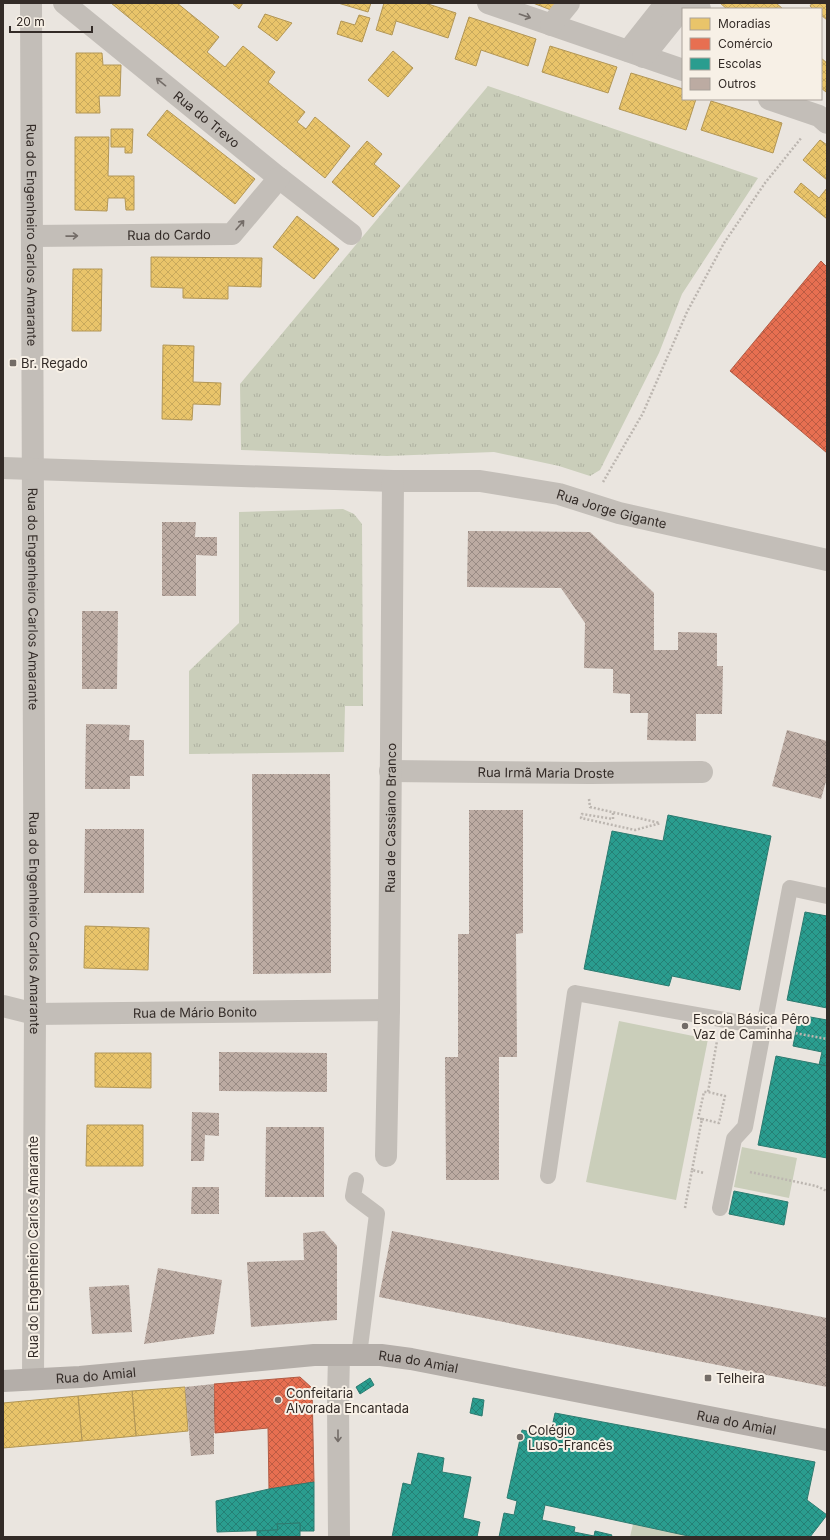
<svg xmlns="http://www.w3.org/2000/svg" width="830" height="1540" font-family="Inter,sans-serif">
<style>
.grass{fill:url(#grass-tufts)}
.park{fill:#caceba}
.homes{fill:url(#homes-cross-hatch);stroke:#b29656}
.shops{fill:url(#shops-cross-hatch);stroke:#b15b44}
.schools{fill:url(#schools-cross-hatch);stroke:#2d7b70}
.building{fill:url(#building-cross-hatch)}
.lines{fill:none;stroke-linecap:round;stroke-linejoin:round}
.path{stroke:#bcb6b0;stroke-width:2.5;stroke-dasharray:2 2;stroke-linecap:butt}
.service{stroke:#c3beb8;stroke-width:16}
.minor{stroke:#c3beb8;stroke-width:22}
.tertiary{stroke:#c3beb8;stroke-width:22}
.secondary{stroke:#b4aea9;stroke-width:22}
.oneway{stroke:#746d68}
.poi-dot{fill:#736c67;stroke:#f7f0e6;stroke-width:1.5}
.labels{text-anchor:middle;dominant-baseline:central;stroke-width:4;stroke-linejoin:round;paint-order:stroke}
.street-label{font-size:13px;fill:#332b27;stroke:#f7f0e6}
.poi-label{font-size:13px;fill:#332b27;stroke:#f7f0e6;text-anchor:start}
</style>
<defs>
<pattern id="grass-tufts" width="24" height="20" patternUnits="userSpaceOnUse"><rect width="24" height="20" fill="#caceba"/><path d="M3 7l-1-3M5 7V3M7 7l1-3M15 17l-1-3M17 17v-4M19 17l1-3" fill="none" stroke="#aeb1a0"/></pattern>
<pattern id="homes-cross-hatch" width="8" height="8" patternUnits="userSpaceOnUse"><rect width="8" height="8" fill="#e9c46a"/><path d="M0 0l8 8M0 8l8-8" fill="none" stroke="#c8a95c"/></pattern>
<pattern id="shops-cross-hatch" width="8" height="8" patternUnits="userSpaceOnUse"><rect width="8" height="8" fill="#e76f51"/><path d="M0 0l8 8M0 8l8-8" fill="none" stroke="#bc5b43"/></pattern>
<pattern id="schools-cross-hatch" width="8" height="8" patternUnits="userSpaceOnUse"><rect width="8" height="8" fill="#2a9d8f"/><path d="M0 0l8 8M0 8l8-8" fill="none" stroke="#258075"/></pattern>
<pattern id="building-cross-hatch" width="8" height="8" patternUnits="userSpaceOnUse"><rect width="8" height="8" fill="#bcaba2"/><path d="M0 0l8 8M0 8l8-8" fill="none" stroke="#998b84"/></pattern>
</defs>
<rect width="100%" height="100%" fill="#eae5df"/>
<g class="grass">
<polygon points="488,86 758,178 682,294 659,353 600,470 590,476 559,466 494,452 387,456 241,450 240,384"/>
<polygon points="343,509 354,514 362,524 363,706 345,706 344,752 189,754 189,671 239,623 239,512"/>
</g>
<g class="park">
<polygon points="619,1021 708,1039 676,1200 586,1182"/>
<polygon points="742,1147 797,1158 789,1198 734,1187"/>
<polygon points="633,1524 693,1537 630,1537"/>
</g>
<g class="homes">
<polygon points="111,3 177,3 219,37 207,52 225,67 243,46 275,72 268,82 305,112 297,122 306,129 315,117 350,146 325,178"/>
<polygon points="232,3 243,3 239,9"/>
<polygon points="338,3 371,3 368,12"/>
<polygon points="384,3 425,3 456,13 448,38 396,21 392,35 376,30"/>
<polygon points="533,3 556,3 551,10"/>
<polygon points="720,3 776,3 783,9 727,9"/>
<polygon points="812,3 824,3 827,5 827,20 821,15 821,9 813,9 810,6"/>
<polygon points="265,14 292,23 277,41 258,27"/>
<polygon points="359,15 370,18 362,42 337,34 341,21 355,25"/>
<polygon points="469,17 536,39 528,66 481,50 476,66 455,59"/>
<polygon points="550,46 617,67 608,93 542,72"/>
<polygon points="393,51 413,68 388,97 368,80"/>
<polygon points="76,53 102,53 103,65 121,65 120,96 99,96 100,113 76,113"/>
<polygon points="821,58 827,63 826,92 821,88"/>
<polygon points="631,73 683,89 683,99 696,99 686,130 619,109"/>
<polygon points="711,101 782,123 773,153 701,130"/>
<polygon points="167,110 255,179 235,204 147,135"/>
<polygon points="111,129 133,129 132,153 125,153 125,147 111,147"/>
<polygon points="75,137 109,137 108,176 134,176 134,210 126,210 125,198 108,198 107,211 75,210"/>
<polygon points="820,140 827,145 827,180 803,160"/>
<polygon points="367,141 382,154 374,164 400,186 373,217 332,182"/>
<polygon points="801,183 819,198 827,188 827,219 794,192"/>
<polygon points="297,216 339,249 314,279 273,247"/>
<polygon points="151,257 262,258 261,287 228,286 228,299 183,298 183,288 151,287"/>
<polygon points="73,269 102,269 101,331 72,331"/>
<polygon points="163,345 194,346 193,382 221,383 220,405 193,404 192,420 162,419"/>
<polygon points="85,926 149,928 148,970 84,968"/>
<polygon points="95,1053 151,1053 151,1088 95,1087"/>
<polygon points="87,1125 143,1125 143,1166 86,1166"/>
<polygon points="185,1387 188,1431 136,1436 132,1391"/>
<polygon points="132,1391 136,1436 82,1441 78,1396"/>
<polygon points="78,1396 82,1441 3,1448 3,1403"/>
</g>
<g class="shops">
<polygon points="821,261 827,267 827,453 730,371"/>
<polygon points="300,1377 312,1388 314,1482 269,1489 268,1428 215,1433 214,1384"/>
</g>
<g class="schools">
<polygon points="668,815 771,836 740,990 672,976 669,986 584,969 612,831 663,841"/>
<polygon points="805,912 827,916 827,1008 787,1000"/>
<polygon points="799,1015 827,1020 827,1066 819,1065 822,1052 793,1046"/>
<polygon points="776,1056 827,1066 827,1158 758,1145"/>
<polygon points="734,1191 788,1202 784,1225 729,1214"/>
<polygon points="370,1378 374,1385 360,1394 356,1387"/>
<polygon points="473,1398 484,1400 482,1416 470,1413"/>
<polygon points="555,1413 815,1462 807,1500 827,1515 810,1537 693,1537 545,1505 542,1520 575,1527 574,1532 594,1536 595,1531 612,1535 611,1537 499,1537 504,1513 514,1515 517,1501 507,1498 522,1430 550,1436"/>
<polygon points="418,1453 444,1458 442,1472 471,1477 463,1518 480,1522 477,1537 392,1537 403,1483 411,1485"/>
<polygon points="314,1482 314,1531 300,1531 300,1523 277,1524 278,1530 217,1532 216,1501 269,1489"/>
<polygon points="300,1523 300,1537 257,1537 257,1531 278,1530 277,1524"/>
</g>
<g class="building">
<polygon points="162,522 196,522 195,537 217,537 217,556 196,555 196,596 162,596"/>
<polygon points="468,531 590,532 654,593 654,650 678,650 678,632 717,633 717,666 723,666 722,714 696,714 696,741 647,740 648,713 630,713 630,694 613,693 613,669 584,668 585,623 561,588 467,587"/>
<polygon points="82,611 118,611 117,689 82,689"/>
<polygon points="86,724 130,725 129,740 144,740 144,776 130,776 130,789 85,789"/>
<polygon points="787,730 827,741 827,778 821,799 772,786"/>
<polygon points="252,774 330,774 331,973 253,974"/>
<polygon points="469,810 523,810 523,933 516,934 517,1057 499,1057 499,1180 446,1180 445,1057 458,1057 458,934 469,934"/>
<polygon points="85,829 144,829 144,893 84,893"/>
<polygon points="219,1052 327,1053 327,1092 219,1091"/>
<polygon points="192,1112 219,1113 219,1136 205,1135 204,1161 191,1161"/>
<polygon points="266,1127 324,1127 324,1197 265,1197"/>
<polygon points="192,1187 219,1187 219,1214 191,1214"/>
<polygon points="324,1231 337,1246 337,1320 251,1327 247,1262 304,1260 303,1233"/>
<polygon points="392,1231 827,1318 827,1387 379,1297"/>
<polygon points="158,1268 222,1280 214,1334 144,1344"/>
<polygon points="129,1285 132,1332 92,1334 89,1287"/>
<polygon points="214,1384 214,1454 191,1456 185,1387"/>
</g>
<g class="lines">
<g class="path">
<polyline points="603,482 643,413 687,312 724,243 765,183 802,137"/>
<polyline points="589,799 590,807 660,823"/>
<polyline points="613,813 613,819 582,814 581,818 635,830 661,823"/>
<polyline points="784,1031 827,1039"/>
<polyline points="702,1119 719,1123 725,1096 708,1092"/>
<polyline points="692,1170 702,1119 698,1119 704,1092 708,1092 717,1041"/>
<polyline points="750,1172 816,1186 827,1191"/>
<polyline points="685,1208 692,1170 704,1173"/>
</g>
<g class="service">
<polyline points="548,1176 575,993 764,1027"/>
<polyline points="356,1180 353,1196 377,1214 359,1355"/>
<polyline points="720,1208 734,1139 745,1127 790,888 827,896"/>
</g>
<g class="minor">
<path id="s1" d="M31,3L35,1014L33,1378"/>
<path id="s2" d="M64,3L279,178L351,234"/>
<polyline points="488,3 683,70"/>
<polyline points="693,3 700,9"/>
<polyline points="551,25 569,3"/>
<polyline points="628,51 666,3"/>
<polyline points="643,57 680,11 683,3"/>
<polyline points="769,99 819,116 827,123"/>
<path id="s3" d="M33,236L232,234L279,178"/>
<path id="s4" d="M3,468L393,481H480L559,494L619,513L827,560"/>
<path id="s5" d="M390,771L590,773L702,772"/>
<path id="s6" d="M3,1006L35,1014L389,1010"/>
<path id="s7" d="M386,1156L389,1010L393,481"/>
</g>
<polyline class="tertiary" points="339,1537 338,1401 339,1355"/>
<path class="secondary" id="s8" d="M3,1381L80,1377L314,1355H381L411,1359L827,1440"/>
</g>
<defs><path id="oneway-shaft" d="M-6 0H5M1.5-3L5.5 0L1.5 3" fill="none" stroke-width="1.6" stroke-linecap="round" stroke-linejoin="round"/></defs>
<g class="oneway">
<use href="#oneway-shaft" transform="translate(525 16) rotate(19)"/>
<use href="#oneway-shaft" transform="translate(161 82) rotate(-141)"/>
<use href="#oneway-shaft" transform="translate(240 225) rotate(-49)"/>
<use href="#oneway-shaft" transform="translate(72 236) rotate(-1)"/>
<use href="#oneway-shaft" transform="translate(338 1436) rotate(90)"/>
</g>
<g class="poi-dot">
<rect x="9" y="359" width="8" height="8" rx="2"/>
<circle cx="685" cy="1026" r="4"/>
<rect x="704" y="1374" width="8" height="8" rx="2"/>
<circle cx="278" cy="1400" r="4"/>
<circle cx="520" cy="1437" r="4"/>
</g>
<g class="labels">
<g class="street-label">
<text stroke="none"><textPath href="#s2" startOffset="184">Rua do Trevo</textPath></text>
<text stroke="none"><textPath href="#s1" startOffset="232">Rua do Engenheiro Carlos Amarante</textPath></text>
<text stroke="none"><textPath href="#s3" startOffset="136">Rua do Cardo</textPath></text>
<text stroke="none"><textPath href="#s4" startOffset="612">Rua Jorge Gigante</textPath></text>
<text stroke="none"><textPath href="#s1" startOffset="596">Rua do Engenheiro Carlos Amarante</textPath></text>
<text stroke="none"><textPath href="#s5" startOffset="156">Rua Irmã Maria Droste</textPath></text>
<text stroke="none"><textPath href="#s7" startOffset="338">Rua de Cassiano Branco</textPath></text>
<text stroke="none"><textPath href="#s1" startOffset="920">Rua do Engenheiro Carlos Amarante</textPath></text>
<text stroke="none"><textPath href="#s6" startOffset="193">Rua de Mário Bonito</textPath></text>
<text transform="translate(33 1247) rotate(-90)">Rua do Engenheiro Carlos Amarante</text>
<text stroke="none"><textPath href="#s8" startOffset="417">Rua do Amial</textPath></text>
<text stroke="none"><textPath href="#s8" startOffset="93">Rua do Amial</textPath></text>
<text stroke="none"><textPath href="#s8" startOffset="741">Rua do Amial</textPath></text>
</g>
<g class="poi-label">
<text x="21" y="363">Br. Regado</text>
<text x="693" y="1019">Escola Básica Pêro<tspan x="693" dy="15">Vaz de Caminha</tspan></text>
<text x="716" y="1378">Telheira</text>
<text x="286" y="1393">Confeitaria<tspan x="286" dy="15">Alvorada Encantada</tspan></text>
<text x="528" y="1430">Colégio<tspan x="528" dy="15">Luso-Francês</tspan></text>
</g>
</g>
<rect width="830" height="1540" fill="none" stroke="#332b27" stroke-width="8"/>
<rect x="682" y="8" width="140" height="92" fill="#f7f0e6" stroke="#a9a19a"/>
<rect x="690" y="18" width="20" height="12" fill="#e9c46a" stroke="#a9a19a"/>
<text x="718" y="28" font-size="12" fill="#332b27">Moradias</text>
<rect x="690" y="38" width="20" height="12" fill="#e76f51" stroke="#a9a19a"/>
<text x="718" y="48" font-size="12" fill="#332b27">Comércio</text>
<rect x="690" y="58" width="20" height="12" fill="#2a9d8f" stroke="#a9a19a"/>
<text x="718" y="68" font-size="12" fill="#332b27">Escolas</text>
<rect x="690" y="78" width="20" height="12" fill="#bcaba2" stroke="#a9a19a"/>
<text x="718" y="88" font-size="12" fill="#332b27">Outros</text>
<path d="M10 26v6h82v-6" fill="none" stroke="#332b27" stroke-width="2"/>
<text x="16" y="26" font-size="12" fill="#332b27" stroke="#f7f0e6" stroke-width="3" paint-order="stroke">20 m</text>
</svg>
